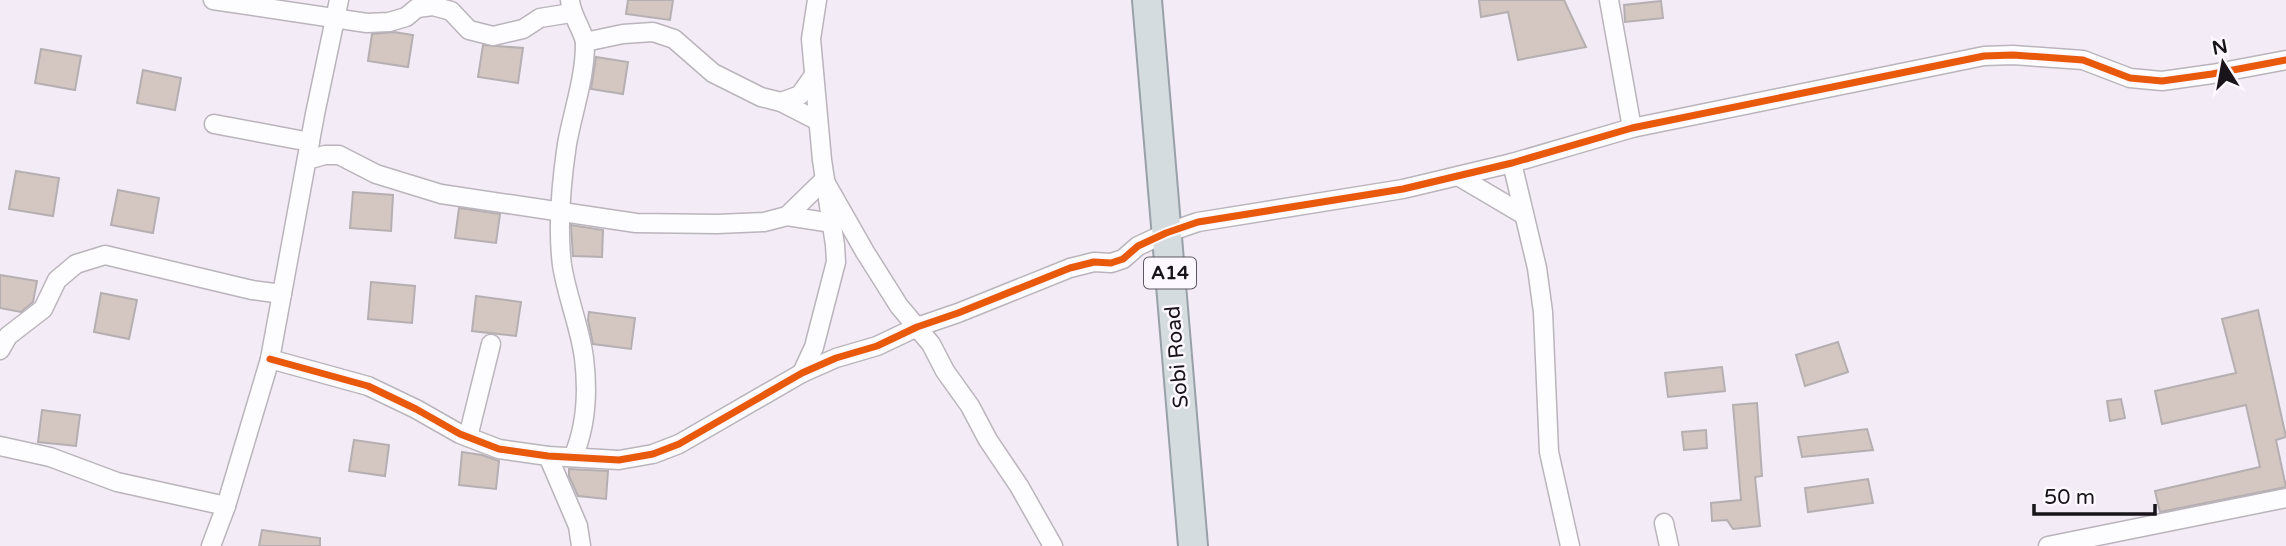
<svg xmlns="http://www.w3.org/2000/svg" width="2286" height="546" font-family="'Varela Round',sans-serif">
<style>
.building{fill:#d4c7c2;stroke:#b5afb1;stroke-width:2}
.lines{fill:none;stroke-linecap:round;stroke-linejoin:round}
.minor-casing{stroke:#bab4bc;stroke-width:21}
.trunk-casing{stroke:#98a0a8;stroke-width:32}
.minor{stroke:#fdfcfe;stroke-width:18}
.trunk{stroke:#d4dce0;stroke-width:28}
.cycleway-casing{stroke:#fdf8ff;stroke-width:11}
.cycleway{stroke:#e8590c;stroke-width:7}
.labels{text-anchor:middle;dominant-baseline:central;stroke-width:5;stroke-linejoin:round;paint-order:stroke}
.shield{fill:#fdf8ff;stroke:#5d585f;stroke-width:2}
.shield-label{font-size:19px;font-weight:bold;fill:#18141a}
.street-label{font-size:21px;fill:#18141a;stroke:#fdf8ff}
</style>
<rect width="100%" height="100%" fill="#f3ebf6"/>
<g class="building">
<polygon points="628,0 673,0 670,20 626,14"/>
<polygon points="1479,0 1564,0 1586,47 1518,60 1508,12 1481,17"/>
<polygon points="1661,1 1663,18 1625,22 1624,5"/>
<polygon points="394,32 413,35 408,67 368,61 372,34"/>
<polygon points="483,45 523,48 518,83 478,77"/>
<polygon points="41,49 81,56 75,90 35,83"/>
<polygon points="596,57 628,62 623,94 591,89"/>
<polygon points="143,70 181,78 175,110 137,103"/>
<polygon points="16,171 59,178 53,216 9,209"/>
<polygon points="118,190 159,198 153,233 111,225"/>
<polygon points="353,192 393,195 391,231 350,228"/>
<polygon points="459,208 500,214 496,243 455,238"/>
<polygon points="571,225 603,230 602,257 573,256"/>
<polygon points="0,275 37,281 33,302 21,312 0,308"/>
<polygon points="371,282 415,286 412,323 368,319"/>
<polygon points="101,293 137,300 129,339 94,332"/>
<polygon points="476,296 521,302 516,336 472,331"/>
<polygon points="2258,310 2286,437 2276,440 2286,487 2160,512 2155,491 2260,467 2246,405 2162,424 2155,391 2236,373 2222,319"/>
<polygon points="589,312 635,318 631,349 593,344 588,320"/>
<polygon points="1838,342 1848,372 1805,386 1796,355"/>
<polygon points="1722,367 1725,391 1668,397 1665,373"/>
<polygon points="2121,399 2125,418 2110,421 2107,401"/>
<polygon points="1757,403 1762,476 1755,477 1760,526 1733,529 1727,520 1712,521 1711,503 1741,500 1733,405"/>
<polygon points="42,410 80,415 76,446 38,442"/>
<polygon points="1867,429 1873,450 1802,457 1798,437"/>
<polygon points="1706,430 1707,448 1684,450 1682,432"/>
<polygon points="354,440 389,445 385,476 349,471"/>
<polygon points="462,452 482,455 499,461 496,489 459,485"/>
<polygon points="569,469 608,471 606,499 578,496 569,476"/>
<polygon points="1868,479 1873,503 1808,512 1805,488"/>
<polygon points="262,530 320,538 320,546 259,546"/>
</g>
<g class="lines">
<g class="minor-casing">
<g id="minor">
<polyline points="213,0 367,23 389,22 406,17 417,8 433,6 451,11 469,30 493,36 523,29 540,18 571,13"/>
<path d="M570,0C571,16 585,33 585,44C585,78 573,111 567,144C561,184 557,225 562,265C567,297 580,327 584,358C588,391 586,427 573,457"/>
<polyline points="1609,0 1632,128"/>
<polyline points="585,42 623,34 653,32 674,39 713,73 761,97 781,102 818,121"/>
<polyline points="781,102 800,95 814,75"/>
<polyline points="214,124 310,142"/>
<polyline points="307,160 325,155 339,155 376,174 441,194 636,223 717,224 764,222 787,216 832,223"/>
<polyline points="1512,163 1537,268 1543,312 1549,452 1570,546"/>
<polyline points="1458,176 1524,215"/>
<polyline points="787,216 824,180 865,252 899,306 931,344 945,371 970,406 988,440 1019,486 1053,546"/>
<polyline points="0,350 8,336 43,309 57,280 76,264 105,255 252,290 282,294"/>
<polyline points="270,359 368,386 416,409 460,434 499,449 548,456 619,460 653,454 679,444 802,373 836,358 877,346 917,327 958,313 1070,268 1094,262 1111,263 1123,259 1138,246 1166,233 1198,222 1403,189 1512,163 1632,128 1984,56 2013,55 2083,60 2130,78 2162,81 2212,74 2286,60"/>
<polyline points="802,373 814,347 836,262 835,245 822,160 811,39 817,0"/>
<polyline points="468,437 491,344"/>
<polyline points="0,446 50,457 117,482 226,506"/>
<polyline points="548,456 578,526 581,546"/>
<polyline points="1664,523 1669,546"/>
<polyline points="211,546 226,506 270,359 315,114 339,0"/>
<polyline points="2048,546 2286,498"/>
</g>
</g>
<g class="trunk-casing">
<polyline id="trunk" points="1147,0 1193,546"/>
</g>
<use href="#minor" class="minor"/>
<use href="#trunk" class="trunk"/>
<g class="cycleway-casing">
<polyline id="cycleway" points="270,359 368,386 416,409 460,434 499,449 548,456 619,460 653,454 679,444 802,373 836,358 877,346 917,327 958,313 1070,268 1094,262 1111,263 1123,259 1138,246 1166,233 1198,222 1403,189 1512,163 1632,128 1984,56 2013,55 2083,60 2130,78 2162,81 2212,74 2286,60"/>
</g>
<use href="#cycleway" class="cycleway"/>
</g>
<g class="labels">
<rect class="shield" x="1144" y="257.5" width="52" height="31" rx="5"/>
<g class="shield-label">
<text x="1170" y="273">A14</text>
</g>
<g class="street-label">
<text transform="translate(1177 357) rotate(-95)">Sobi Road</text>
</g>
</g>
<g transform="translate(2223 63) rotate(349)" stroke="#fdf8ff" stroke-width="5" paint-order="stroke">
<path d="M0-5L12 26L0 18L-12 26Z" fill="#18141a"/>
<text y="-10" font-size="19" font-weight="bold" text-anchor="middle" fill="#18141a">N</text>
</g>
<path d="M2034 504v10h121v-10" fill="none" stroke="#18141a" stroke-width="3.5"/>
<text x="2044" y="504" font-size="21" fill="#18141a" stroke="#fdf8ff" stroke-width="5" paint-order="stroke">50 m</text>
</svg>
